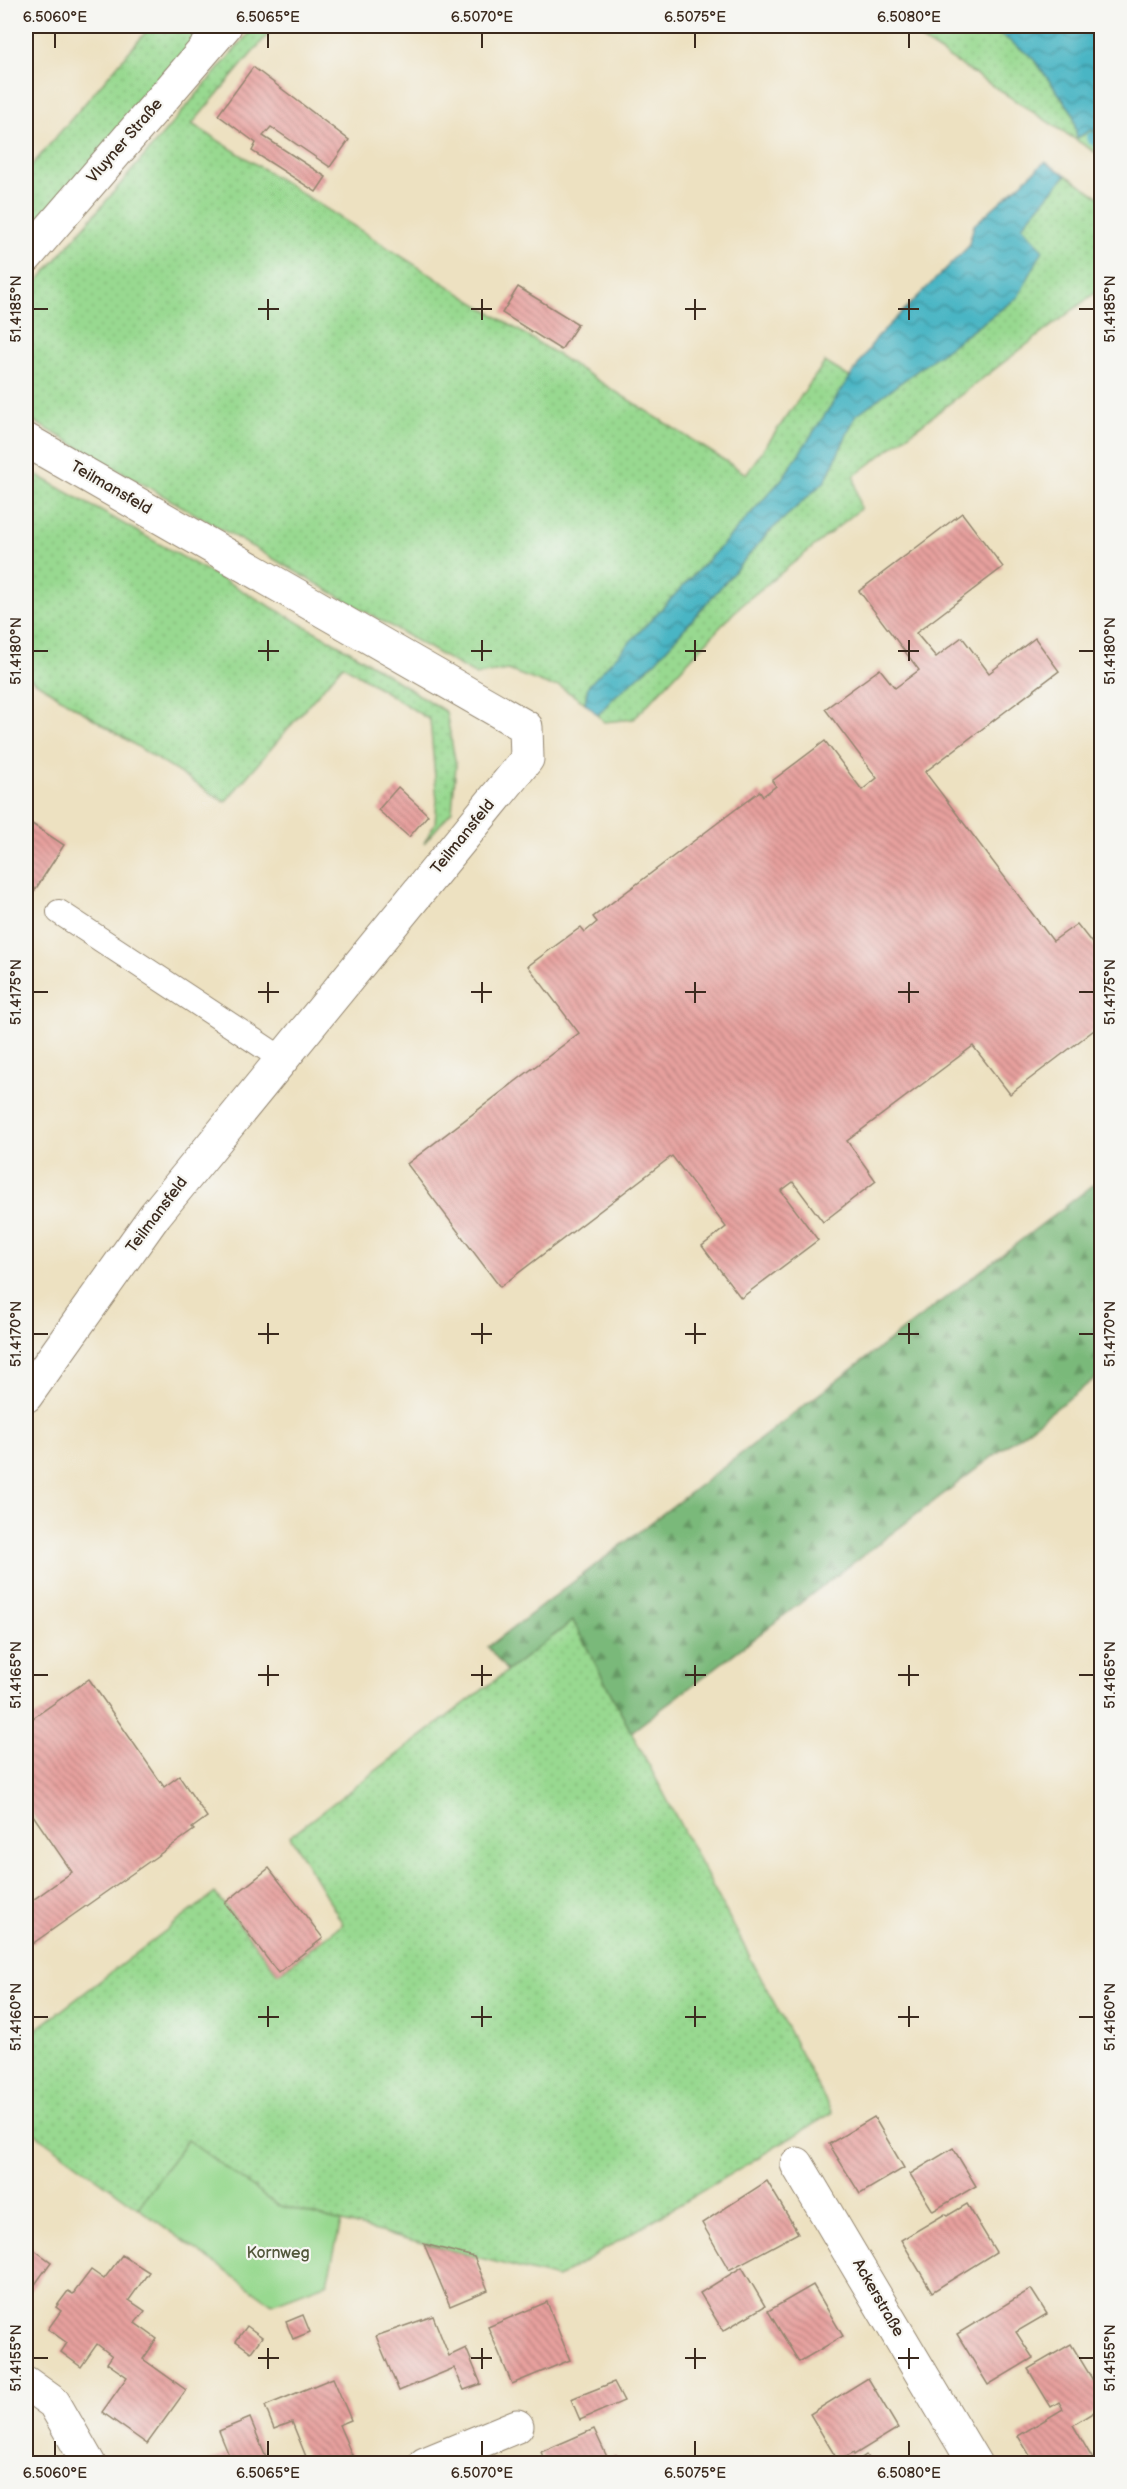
<svg xmlns="http://www.w3.org/2000/svg" width="1127" height="2489" font-family="'Balsamiq Sans',sans-serif">
<style>
.grass{fill:url(#grass-dots);stroke:#6a8257;stroke-width:1.5}
.forest{fill:url(#forest-firs);stroke:#5a724c;stroke-width:1.5}
.park{fill:#98d990;stroke:#6a8257;stroke-width:1.5}
.water{fill:url(#water-waves);stroke:#427071;stroke-width:1.5}
.lines{fill:none;stroke-linecap:round;stroke-linejoin:round}
.stream{stroke:#48b5c4;stroke-width:12}
.building{fill:url(#building-back-hatch)}
.service-casing{stroke:#948670;stroke-width:26}
.minor-casing{stroke:#948670;stroke-width:35}
.secondary-casing{stroke:#948670;stroke-width:35}
.service{stroke:#fff;stroke-width:24}
.minor{stroke:#fff;stroke-width:33}
.secondary{stroke:#fff;stroke-width:33}
.ticks{fill:none;stroke:#3b2a1e;stroke-width:2}
.labels{text-anchor:middle;dominant-baseline:central;stroke-width:4.5;stroke-linejoin:round;paint-order:stroke}
.street-label{font-size:16px;fill:#3b2a1e;stroke:#f6f6f2}
.park-label{font-size:16px;fill:#52563a;stroke:#f6f6f2}
.neatline{fill:none;stroke:#3b2a1e;stroke-width:2}
.ticks-label{font-size:15px;text-anchor:middle;fill:#3b2a1e}
</style>
<defs>
<pattern id="grass-dots" width="8" height="8" patternUnits="userSpaceOnUse" patternTransform="scale(1.5)"><rect width="8" height="8" fill="#98d990"/><path d="M2 2h.1M6 6h.1" fill="none" stroke="#84ba7c" stroke-width="1.8" stroke-linecap="round"/></pattern>
<pattern id="forest-firs" width="22" height="20" patternUnits="userSpaceOnUse" patternTransform="scale(1.5)"><rect width="22" height="20" fill="#7ab97a"/><path d="M5 1l3.5 6h-7zM16 11l3.5 6h-7z" fill="#659763"/></pattern>
<pattern id="water-waves" width="16" height="10" patternUnits="userSpaceOnUse" patternTransform="scale(1.5)"><rect width="16" height="10" fill="#48b5c4"/><path d="M0 5q4-4 8 0t8 0" fill="none" stroke="#3d939f"/></pattern>
<pattern id="building-back-hatch" width="6" height="6" patternUnits="userSpaceOnUse" patternTransform="scale(1.5)"><rect width="6" height="6" fill="#e7a09e"/><path d="M-1 5l2 2M0 0l6 6M5-1l2 2" fill="none" stroke="#bc8380"/></pattern>
</defs>
<rect width="100%" height="100%" fill="#f6f6f2"/>
<filter id="ink" filterUnits="userSpaceOnUse"><feTurbulence type="fractalNoise" baseFrequency=".0167" numOctaves="2"/><feDisplacementMap in="SourceGraphic" scale="12" xChannelSelector="R" yChannelSelector="G"/><feConvolveMatrix kernelMatrix="1 2 1 2 8 2 1 2 1" color-interpolation-filters="sRGB"/></filter>
<filter id="wash" filterUnits="userSpaceOnUse"><feTurbulence type="fractalNoise" baseFrequency=".008" numOctaves="4" result="noise"/><feDisplacementMap in="SourceGraphic" scale="24" xChannelSelector="R" yChannelSelector="G"/><feGaussianBlur stdDeviation="1.35" result="paint"/><feColorMatrix in="noise" values="0 0 0 0 0 0 0 0 0 0 0 0 0 0 0 0 0 1.4 0 .05"/><feComposite in="paint" operator="in"/></filter>
<g filter="url(#wash)">
<rect width="100%" height="100%" fill="#ede1c1"/>
<g class="grass">
<polygon points="151,26 207,26 26,240 26,172"/>
<polygon points="255,26 275,26 192,124 746,474 825,362 851,378 782,479 726,541 588,686 585,703 559,686 550,686 508,670 476,675 26,417 26,295"/>
<polygon points="900,26 989,26 1032,57 1073,113 1077,138 1091,130 1101,135 1101,156"/>
<polygon points="1066,175 1101,198 1101,301 1095,293 854,476 860,509 740,606 634,719 604,722 598,715 614,697 653,664 769,532 825,481 856,415 1018,297 1021,227"/>
<polygon points="26,469 353,653 446,712 456,765 452,811 424,843 435,823 437,801 430,720 343,665 225,802 26,676"/>
<polygon points="573,1621 832,2113 557,2278 277,2205 187,2140 138,2208 26,2127 26,2021 37,2029 215,1893 278,1974 343,1924 290,1836"/>
</g>
<polygon class="forest" points="1101,1179 1101,1374 631,1732 573,1621 507,1671 488,1647"/>
<polygon class="park" points="187,2140 277,2205 341,2222 327,2283 272,2304 138,2208"/>
<g class="water">
<polygon points="989,26 1101,26 1101,135 1091,130 1077,138 1073,113 1032,57"/>
<polygon points="1045,162 1066,175 1022,226 1043,250 1018,297 856,415 825,481 769,532 653,664 614,697 598,715 585,703 588,686 726,541 782,479 877,337 968,247 974,225"/>
</g>
<g class="lines">
<polyline class="stream" points="1092,138 1102,144"/>
</g>
<g id="blocks">
<g class="building">
<polygon points="253,67 349,140 330,167 271,127 263,136 326,177 316,192 252,151 256,143 218,115"/>
<polygon points="518,287 578,324 561,350 502,313"/>
<polygon points="962,513 1003,567 916,633 936,657 962,637 989,673 1035,638 1059,671 925,772 1053,941 1077,924 1102,956 1102,1024 1010,1094 973,1046 847,1141 876,1181 823,1222 793,1182 781,1191 818,1240 741,1298 702,1246 726,1227 672,1156 500,1287 407,1164 579,1033 528,966 581,927 585,932 597,922 593,917 760,791 763,796 776,786 772,781 825,741 862,790 877,778 825,709 880,669 895,688 919,670 859,591"/>
<polygon points="398,787 428,815 409,837 378,810"/>
<polygon points="26,820 64,845 26,904"/>
<polygon points="89,1679 164,1787 179,1776 207,1817 192,1828 194,1830 32,1944 26,1935 26,1905 72,1872 26,1805 26,1723"/>
<polygon points="269,1868 323,1938 278,1973 225,1903"/>
<polygon points="874,2117 904,2168 860,2194 829,2144"/>
<polygon points="953,2148 976,2186 933,2211 910,2174"/>
<polygon points="767,2181 798,2233 729,2270 702,2223"/>
<polygon points="967,2204 996,2252 932,2292 901,2240 945,2214 947,2216"/>
<polygon points="26,2244 51,2262 26,2297"/>
<polygon points="424,2244 474,2257 488,2290 450,2306"/>
<polygon points="122,2255 149,2272 129,2300 145,2311 135,2323 157,2339 143,2359 186,2390 147,2444 102,2412 127,2377 107,2363 112,2356 97,2344 81,2367 61,2352 67,2343 48,2329 61,2311 56,2307 68,2291 73,2294 91,2270 104,2279"/>
<polygon points="742,2267 765,2306 723,2331 700,2293"/>
<polygon points="813,2285 843,2336 799,2362 768,2311"/>
<polygon points="1031,2289 1047,2314 1016,2332 1033,2358 988,2385 957,2334"/>
<polygon points="547,2302 570,2360 512,2384 488,2327"/>
<polygon points="303,2315 310,2332 293,2339 286,2322"/>
<polygon points="433,2316 449,2356 466,2348 481,2384 464,2390 454,2368 399,2391 376,2336"/>
<polygon points="247,2326 262,2337 251,2352 236,2341"/>
<polygon points="1071,2344 1094,2382 1102,2377 1102,2407 1073,2425 1094,2461 1090,2464 1035,2464 1018,2436 1063,2409 1059,2402 1051,2407 1028,2369"/>
<polygon points="333,2378 351,2420 339,2425 352,2455 331,2464 309,2464 292,2422 274,2429 265,2406"/>
<polygon points="868,2378 898,2428 854,2455 853,2453 838,2461 810,2414"/>
<polygon points="614,2382 624,2401 580,2420 571,2399"/>
<polygon points="250,2418 269,2464 203,2464 228,2453 219,2431"/>
<polygon points="594,2429 608,2459 616,2455 620,2464 546,2464 541,2452"/>
<polygon points="866,2455 871,2464 853,2464"/>
</g>
</g>
</g>
<g filter="url(#ink)">
<use href="#blocks" fill-opacity="0" stroke="#948670" stroke-width="1.5"/>
<g class="lines">
<g class="service-casing">
<polyline id="service" points="59,912 282,1059"/>
</g>
<g class="minor-casing">
<g id="minor">
<polyline points="26,440 526,727 527,759 155,1215 26,1396"/>
<polyline points="797,2164 975,2464"/>
<polyline points="26,2383 54,2403 89,2464"/>
<polyline points="425,2464 517,2426"/>
</g>
</g>
<g class="secondary-casing">
<polyline id="secondary" points="26,257 225,26"/>
</g>
<use href="#service" class="service"/>
<use href="#minor" class="minor"/>
<use href="#secondary" class="secondary"/>
</g>
</g>
<path class="ticks" d="M55,33V48M268,33V48M482,33V48M695,33V48M909,33V48M268,299V320M482,299V320M695,299V320M909,299V320M33,309H48M258,309H279M471,309H492M685,309H706M898,309H919M1079,309H1094M268,640V661M482,640V661M695,640V661M909,640V661M33,651H48M258,651H279M471,651H492M685,651H706M898,651H919M1079,651H1094M268,982V1003M482,982V1003M695,982V1003M909,982V1003M33,992H48M258,992H279M471,992H492M685,992H706M898,992H919M1079,992H1094M268,1323V1344M482,1323V1344M695,1323V1344M909,1323V1344M33,1334H48M258,1334H279M471,1334H492M685,1334H706M898,1334H919M1079,1334H1094M268,1665V1686M482,1665V1686M695,1665V1686M909,1665V1686M33,1675H48M258,1675H279M471,1675H492M685,1675H706M898,1675H919M1079,1675H1094M268,2006V2027M482,2006V2027M695,2006V2027M909,2006V2027M33,2017H48M258,2017H279M471,2017H492M685,2017H706M898,2017H919M1079,2017H1094M268,2348V2369M482,2348V2369M695,2348V2369M909,2348V2369M33,2358H48M258,2358H279M471,2358H492M685,2358H706M898,2358H919M1079,2358H1094M55,2441V2456M268,2441V2456M482,2441V2456M695,2441V2456M909,2441V2456"/>
<g class="labels">
<g class="street-label">
<text transform="translate(125 141) rotate(-49)">Vluyner Straße</text>
<text transform="translate(111 488) rotate(30)">Teilmansfeld</text>
<text transform="translate(463 837) rotate(-51)">Teilmansfeld</text>
<text transform="translate(157 1215) rotate(-53)">Teilmansfeld</text>
<text transform="translate(878 2298) rotate(60)">Ackerstraße</text>
</g>
<g class="park-label">
<text x="278" y="2253">Kornweg</text>
</g>
</g>
<rect width="1127" height="2489" fill="none" stroke="#f6f6f2" stroke-width="66"/>
<rect x="33" y="33" width="1061" height="2423" class="neatline"/>
<g class="ticks-label">
<text x="55" y="22">6.5060°E</text>
<text x="268" y="22">6.5065°E</text>
<text x="482" y="22">6.5070°E</text>
<text x="695" y="22">6.5075°E</text>
<text x="909" y="22">6.5080°E</text>
<text transform="translate(16 309) rotate(-90)" y="5">51.4185°N</text>
<text transform="translate(1110 309) rotate(-90)" y="5">51.4185°N</text>
<text transform="translate(16 651) rotate(-90)" y="5">51.4180°N</text>
<text transform="translate(1110 651) rotate(-90)" y="5">51.4180°N</text>
<text transform="translate(16 992) rotate(-90)" y="5">51.4175°N</text>
<text transform="translate(1110 992) rotate(-90)" y="5">51.4175°N</text>
<text transform="translate(16 1334) rotate(-90)" y="5">51.4170°N</text>
<text transform="translate(1110 1334) rotate(-90)" y="5">51.4170°N</text>
<text transform="translate(16 1675) rotate(-90)" y="5">51.4165°N</text>
<text transform="translate(1110 1675) rotate(-90)" y="5">51.4165°N</text>
<text transform="translate(16 2017) rotate(-90)" y="5">51.4160°N</text>
<text transform="translate(1110 2017) rotate(-90)" y="5">51.4160°N</text>
<text transform="translate(16 2358) rotate(-90)" y="5">51.4155°N</text>
<text transform="translate(1110 2358) rotate(-90)" y="5">51.4155°N</text>
<text x="55" y="2478">6.5060°E</text>
<text x="268" y="2478">6.5065°E</text>
<text x="482" y="2478">6.5070°E</text>
<text x="695" y="2478">6.5075°E</text>
<text x="909" y="2478">6.5080°E</text>
</g>
</svg>
